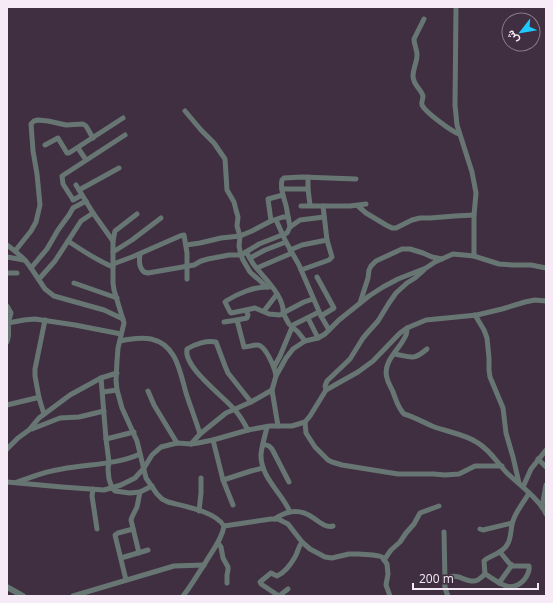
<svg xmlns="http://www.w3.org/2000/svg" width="553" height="603" font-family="'Open Sans',Vazirmatn,sans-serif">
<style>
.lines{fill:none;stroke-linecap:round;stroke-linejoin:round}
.minor{stroke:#687673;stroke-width:5}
.tertiary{stroke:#687673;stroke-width:6}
</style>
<rect width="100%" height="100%" fill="#3f2f41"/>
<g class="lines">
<g class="minor">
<polyline points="456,7 455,105 457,125 472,172 476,193 474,215 474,256"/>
<path d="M424,19L414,39C414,45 417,49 417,55C417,62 413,69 413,76C413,85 421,89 423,96C423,99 421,102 422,105C425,112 451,131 459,134"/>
<path d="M185,111L201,130L214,143L225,159L227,190L234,202L236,210L238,217L237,226L240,236L239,246L241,255L246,252C249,256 251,261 254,265C264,278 285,297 283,313L304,302L313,299"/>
<polyline points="45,145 58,138 67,153 69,153 123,118"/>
<polyline points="78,148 86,160"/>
<polyline points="308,177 308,189 310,205"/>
<polyline points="76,185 93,213 113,241"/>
<polyline points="282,189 308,189"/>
<polyline points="79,190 119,168"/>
<polyline points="82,195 73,200 72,198 63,184 62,176 125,135"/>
<polyline points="86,201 73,208 69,215 58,230 47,249 31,268 45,289 54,296 104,310 123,319"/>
<polyline points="301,206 350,206 366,204"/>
<polyline points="358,206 366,213 386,225 392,228 396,228 412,220 420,218 430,218 455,216 474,215"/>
<path d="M137,214L115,231L113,241V283L114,290L124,323L118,348L117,361L116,380L117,390L122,408L137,441L146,478L157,494L162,499L168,502C183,506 215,511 224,526C222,540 211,552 204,565C197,575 191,586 183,596"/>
<polyline points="276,220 286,242 299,265 321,316 329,330"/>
<polyline points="271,221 268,199 283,195"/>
<path d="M290,227C289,221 288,216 287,211C286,201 279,190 282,180L284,178L302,177L356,179"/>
<path d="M68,241C83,251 96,260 113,267"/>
<polyline points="7,245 15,251"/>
<polyline points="186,245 200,243 221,238 240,236 252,231 271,221 283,217 288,217"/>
<polyline points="290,250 302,245 327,240"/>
<polyline points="113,252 132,240 161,218"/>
<polyline points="246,252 259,244 287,233 290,227 300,220 324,217"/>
<path d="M140,254C139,260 139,268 144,272L148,273L194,265L201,261L208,259L229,255H241L243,260L250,272L267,287"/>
<polyline points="7,257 24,260"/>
<polyline points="250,258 265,250 286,242"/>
<polyline points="113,264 132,257 180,236 184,235 187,253 187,279"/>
<polyline points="31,268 25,260 15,251 31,231 36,222 40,205 37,174 33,151 31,124 34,121 38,120 48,121 66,125 83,124 86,126 93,138"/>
<polyline points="257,268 292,253"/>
<polyline points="301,270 329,260 332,257 327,240 323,206"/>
<polyline points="7,273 17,273"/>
<polyline points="317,277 334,308 321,316"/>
<polyline points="39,279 55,261 81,221 93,213"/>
<polyline points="74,283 117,298"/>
<polyline points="360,303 368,278 369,270 371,266 376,261 402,249 410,249 423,253 432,257 442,259"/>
<polyline points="7,306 11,313 8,323"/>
<polyline points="246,310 255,308 269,314 280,315 283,313 289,324 298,332 305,341"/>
<polyline points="264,311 277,294"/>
<polyline points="475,315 484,330 487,338 489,358 489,370 490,377 503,408 506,433 513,457 519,483"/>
<polyline points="308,318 318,338"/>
<path d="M237,320L247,318L248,315L246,310L231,313L230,312L225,302L226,301C237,294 255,286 269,287"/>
<path d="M7,322L8,323C9,330 9,336 7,342"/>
<path d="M224,322L237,320L244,347C249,347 253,345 257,345C265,344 275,368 276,376"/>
<polyline points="8,323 24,320 35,319 75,325 121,334"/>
<path d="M407,328C407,331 407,334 405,337C399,350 382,362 387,378C388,383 391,387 393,392C396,400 398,408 404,414C414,417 423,422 432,426C447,432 465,434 478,443C491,451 498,464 508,474C520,485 540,500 546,514"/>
<path d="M120,341C129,339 141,337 151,339C178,345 180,374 187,396C191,408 196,421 200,434"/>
<path d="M395,354C411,357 413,361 427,349"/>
<polyline points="274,367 280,356 293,325 319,312"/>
<polyline points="101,378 106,439 109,462 108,469 109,479 112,488 115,491 130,493 140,492 152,486"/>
<polyline points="272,390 276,376 286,358 293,349 305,341 318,338 325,334 339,320 369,296 383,287 398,279 426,268 435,262 453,254 474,256 499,264 513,265 531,265 546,268"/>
<polyline points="326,390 325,386 327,381 350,359 363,338 369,331 378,321 389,303 396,293 407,283 415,278 424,270"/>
<polyline points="148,391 154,405 177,443"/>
<polyline points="103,392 117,390"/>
<polyline points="39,398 35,376 35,369 45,320"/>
<polyline points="7,405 36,398 39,398 44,414"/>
<polyline points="305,422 306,433 315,447 328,460 332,462 342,465 398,474 434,474 445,475 459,474 475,466 502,466"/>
<path d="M267,427C265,436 262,445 261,454C260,477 282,493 290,512"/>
<polyline points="32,429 60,418 79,417 104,411"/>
<path d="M248,430C244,423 240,415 234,409C223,396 183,367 187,349C195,344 207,340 216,342L225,366L228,373L251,402"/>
<polyline points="106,439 134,432"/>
<polyline points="213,440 223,480 233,505"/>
<polyline points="191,444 200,434 226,413 251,402 272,390 278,426"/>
<polyline points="263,444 269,446 272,449 289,482"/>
<polyline points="7,449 18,438 29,430 39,418 70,395 101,378 117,373"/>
<polyline points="538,459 546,467"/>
<polyline points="223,480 251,471 263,468"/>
<polyline points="7,482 62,487 104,490 121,485 135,478 144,468 152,455 161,447 177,443 191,444 198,443 213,440 248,430 270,426 292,426 305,422 310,416 326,390 358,372 373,361 400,333 407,328 426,320 477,315 502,309 525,302 535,300 546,301"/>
<path d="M17,482C32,477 46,471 62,469C88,464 116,465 140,454"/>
<polyline points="523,487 531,469 546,450"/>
<polyline points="93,489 92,496 97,529"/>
<polyline points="542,507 546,485"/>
<polyline points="199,511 201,493 201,478"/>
<path d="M275,519C278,516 282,515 286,513C311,505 319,530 333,526"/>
<polyline points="224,526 271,519 278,519 288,524 302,542 310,549 325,557 332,558 349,554 358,554 373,555 379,556 382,557 387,564 388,574 386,585 390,596"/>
<polyline points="480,529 483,530 512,523"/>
<polyline points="444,532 445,582"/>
<polyline points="218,543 221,547 223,558 228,567 228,570 227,575 227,583"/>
<polyline points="139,553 131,520 132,517 137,507 140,492"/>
<polyline points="121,558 148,550"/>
<polyline points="384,560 391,550 400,542 406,533 414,524 420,513 439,506"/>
<path d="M485,574L484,561C490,555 502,554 507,545C512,538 510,529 513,521C516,511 524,502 529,493"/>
<path d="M485,574C498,581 510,595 524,580C527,576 530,571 529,566H513L509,563L500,552"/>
<polyline points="126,580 115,535 118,533 133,529"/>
<polyline points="499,583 512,565"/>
<path d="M288,589L279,596L261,584L260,582L271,573L277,576C284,573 291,564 295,557C298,552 298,547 302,542"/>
<polyline points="73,596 174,566 204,565"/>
<path d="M448,596C446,591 443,586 446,581C454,570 464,582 474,581C478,581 482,577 485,574"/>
</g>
<polyline class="tertiary" points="7,587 23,596"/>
</g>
<rect width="553" height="603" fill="none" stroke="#f5eaf6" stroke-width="16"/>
<g transform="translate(521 32) rotate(239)"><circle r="19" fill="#3f2f41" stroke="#887a89"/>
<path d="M0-3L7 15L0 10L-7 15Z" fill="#1ec9fd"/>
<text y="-6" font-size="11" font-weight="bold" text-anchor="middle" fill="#f5eaf6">ش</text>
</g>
<path d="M413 583v6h125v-6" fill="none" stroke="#f5eaf6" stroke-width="2"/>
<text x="419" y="583" font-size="12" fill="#f5eaf6" stroke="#3f2f41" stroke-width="3" paint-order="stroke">200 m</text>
</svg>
